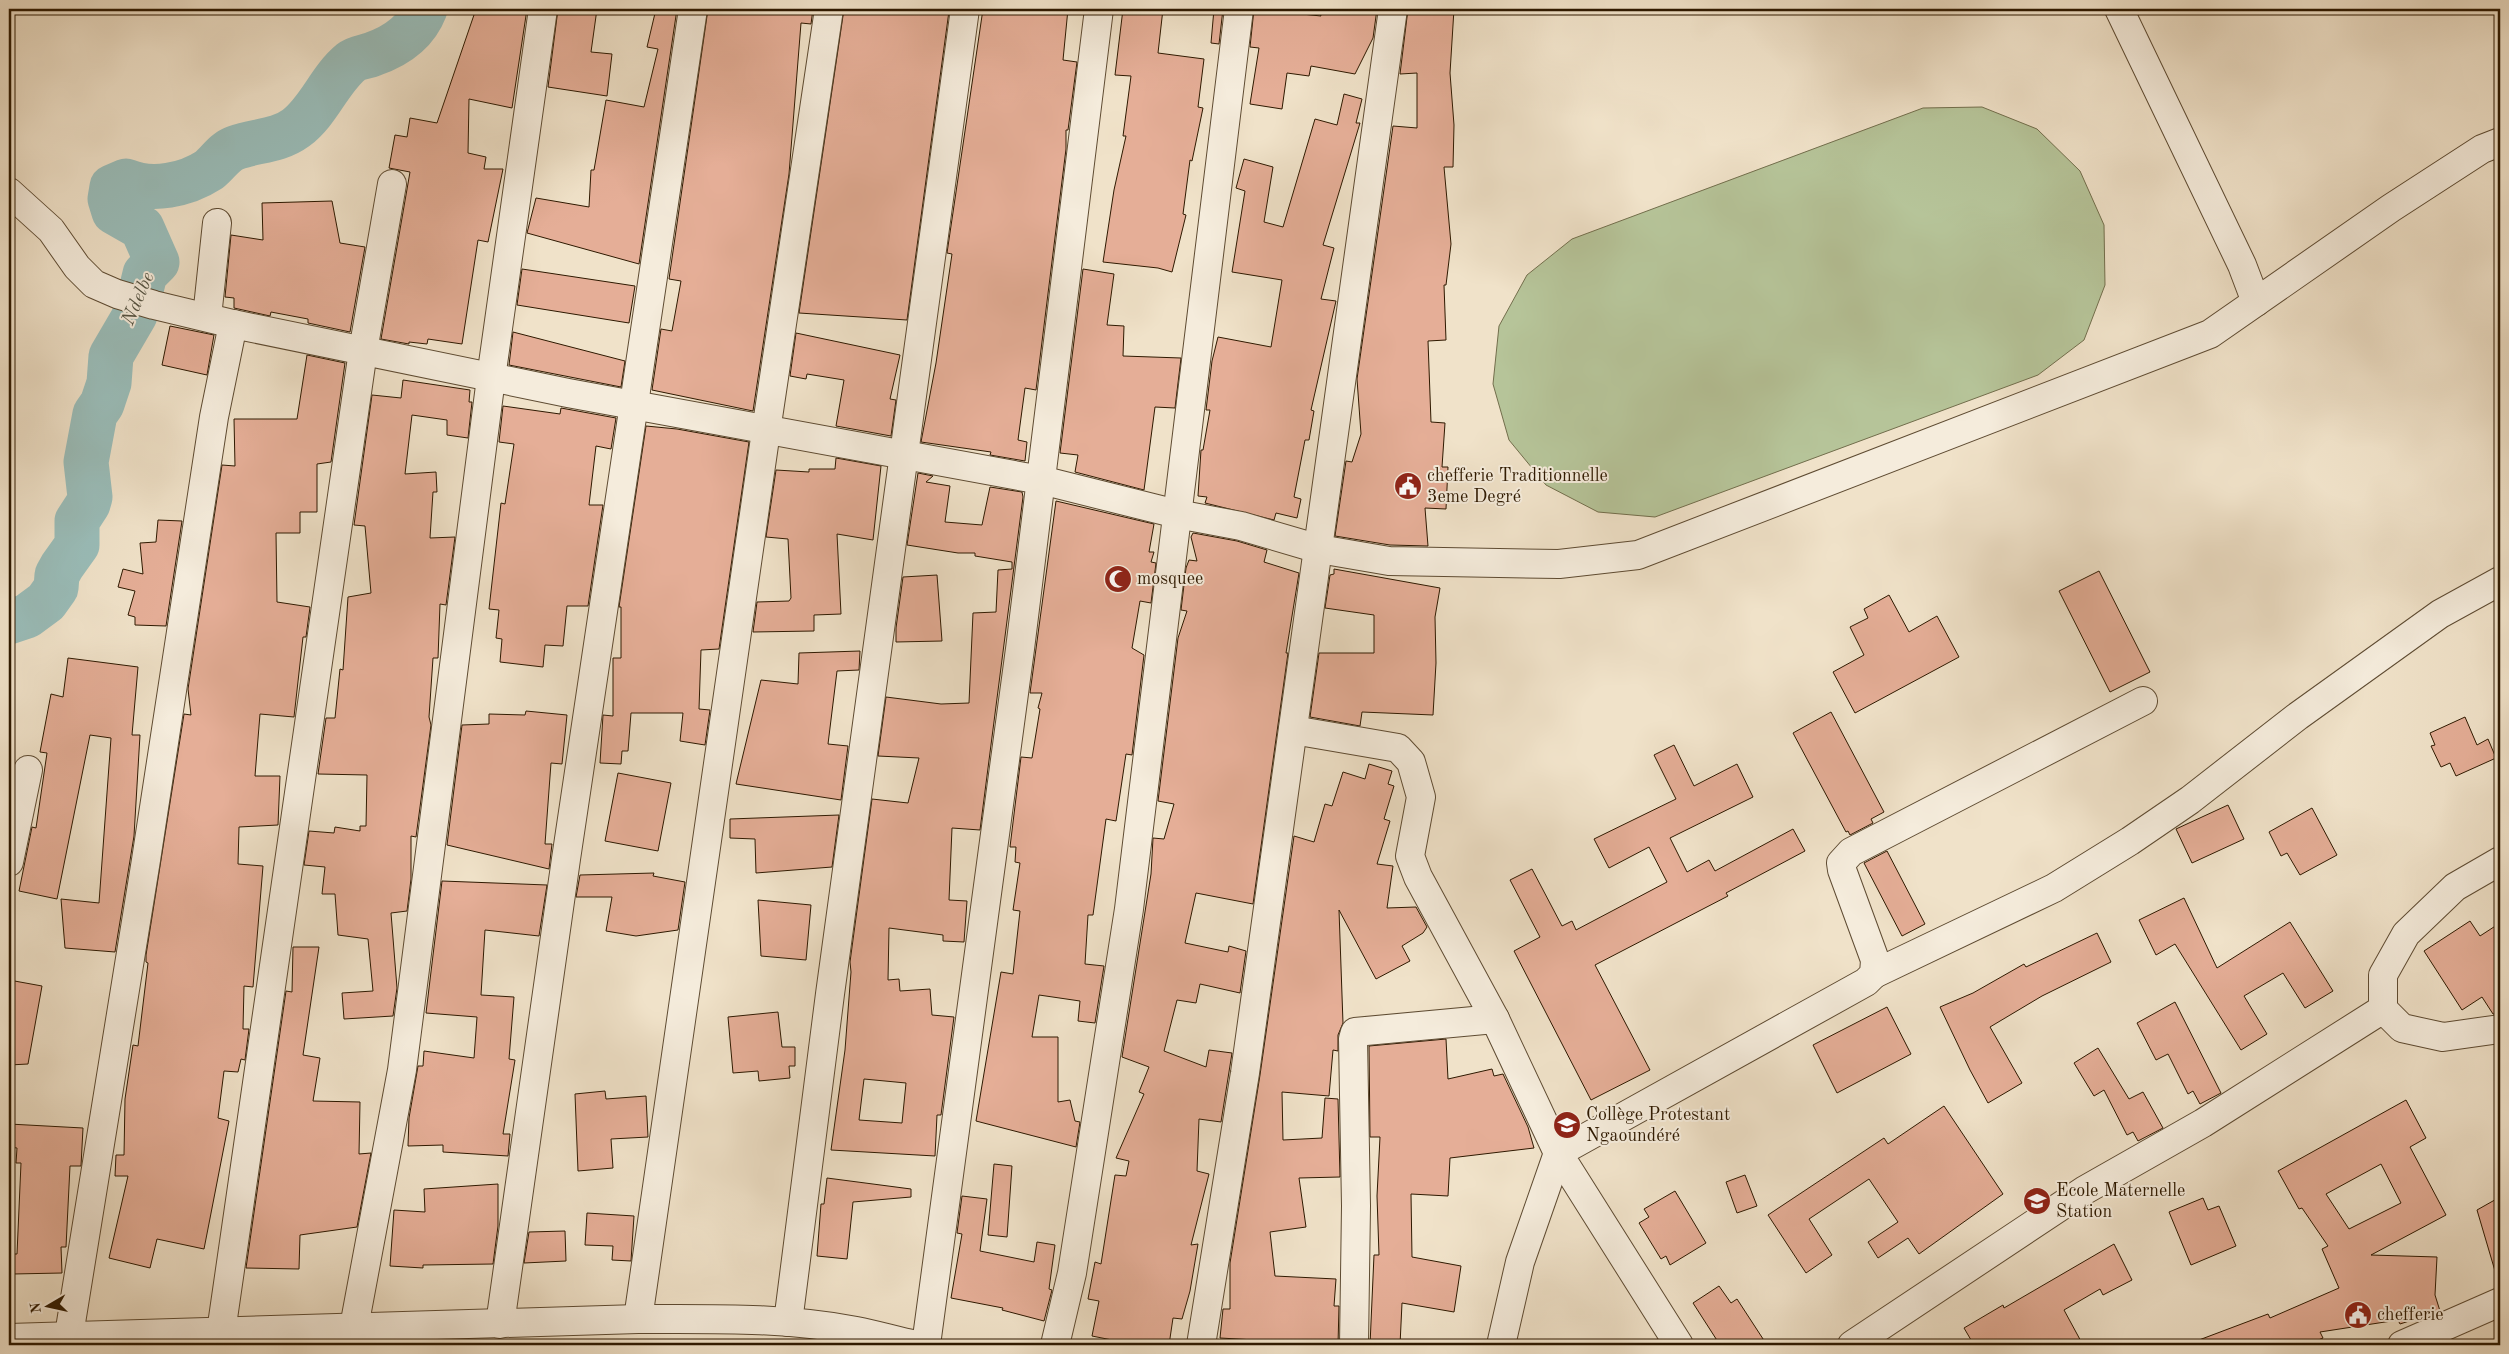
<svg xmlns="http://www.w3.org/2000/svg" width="2509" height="1354" font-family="'Old Standard TT',serif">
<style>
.green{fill:#b6c499;stroke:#726e4c}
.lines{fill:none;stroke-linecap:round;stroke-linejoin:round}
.river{stroke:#9abdb9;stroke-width:45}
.building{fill:#e5ae97;stroke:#2e1900;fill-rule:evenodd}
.minor-casing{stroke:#5e4b32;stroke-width:30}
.minor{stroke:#f5ecdc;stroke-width:28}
.labels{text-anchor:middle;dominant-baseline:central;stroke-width:4;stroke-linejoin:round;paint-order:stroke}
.poi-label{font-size:18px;fill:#2e1900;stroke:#f5ecdc;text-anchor:start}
.water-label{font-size:19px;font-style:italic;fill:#545241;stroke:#f5ecdc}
</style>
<rect width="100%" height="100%" fill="#f0e2c9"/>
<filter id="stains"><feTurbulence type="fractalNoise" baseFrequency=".004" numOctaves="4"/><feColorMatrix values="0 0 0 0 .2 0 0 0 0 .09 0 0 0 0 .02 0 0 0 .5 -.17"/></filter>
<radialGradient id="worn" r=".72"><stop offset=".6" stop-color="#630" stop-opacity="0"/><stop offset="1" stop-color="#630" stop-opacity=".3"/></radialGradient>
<polygon class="green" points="1982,107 2037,129 2080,171 2104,225 2105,285 2084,340 2038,375 1655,517 1598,512 1546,485 1509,440 1493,384 1499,326 1527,275 1572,239 1923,108"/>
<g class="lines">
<path class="river" d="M9,622L27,616L46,602L56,588L57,575L62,566L77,545V521L88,504L90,497L86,462L95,414L102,404L109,383L111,356L135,315L145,274L157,262L142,228L114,212L110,199L112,187L126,181C152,192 186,185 209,170C218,163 224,152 235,148C256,140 277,142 296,128C319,111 329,80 351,62C357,57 366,57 373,54C396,46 416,32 425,9"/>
</g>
<g class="building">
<polygon points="476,9 527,9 512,108 469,99 468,153 486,157 484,169 503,169 488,242 478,240 462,344 428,339 427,344 409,342 409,344 381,339 410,172 389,168 395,135 407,137 410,118 437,123"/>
<polygon points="558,9 597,9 591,52 612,54 607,96 548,87"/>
<polygon points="656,9 677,9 639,264 527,233 536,198 589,207 591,170 594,170 606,100 644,107 658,49 647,47"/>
<polygon points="708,9 813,9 811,24 801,23 789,174 753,411 652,390 661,329 672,331 681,281 669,279"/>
<polygon points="844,9 937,9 949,11 907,320 799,313"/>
<polygon points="983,9 1068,9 1063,60 1077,62 1068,130 1066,130 1066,149 1036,390 1025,388 1018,440 1027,442 1025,461 990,455 991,452 921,442 936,363 952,254 947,253"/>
<polygon points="1123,9 1163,9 1158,53 1204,59 1198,107 1203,108 1192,161 1190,160 1183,214 1186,215 1172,272 1158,268 1103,262 1114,190 1126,136 1123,136 1131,76 1115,75"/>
<polygon points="1214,9 1223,9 1219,44 1211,43"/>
<polygon points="1254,9 1321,16 1319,9 1377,9 1373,38 1355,74 1311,66 1309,76 1287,73 1282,109 1250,104 1259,48 1250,47"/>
<polygon points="1408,9 1454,9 1450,73 1454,125 1453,167 1444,167 1451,244 1446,285 1444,285 1446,340 1428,341 1431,422 1445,423 1442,467 1448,467 1446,509 1425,508 1428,546 1390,545 1335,536 1346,461 1352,462 1361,434 1357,379 1393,126 1417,128 1417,73 1400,74"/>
<polygon points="1344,94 1362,99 1356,123 1360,123 1323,245 1334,248 1321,299 1336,301 1311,410 1314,411 1309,440 1305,440 1294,497 1301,499 1297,518 1276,513 1274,520 1205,503 1207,497 1198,496 1201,450 1203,450 1210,410 1206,410 1212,361 1218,337 1271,347 1282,280 1232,272 1245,191 1236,188 1244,159 1273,167 1264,222 1283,227 1315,119 1337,125"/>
<polygon points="332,201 340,243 365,247 350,332 308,323 308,319 271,312 270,316 234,308 234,298 225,297 231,235 263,240 262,203"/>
<polygon points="522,269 635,286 629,323 517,305"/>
<polygon points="1083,269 1114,274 1107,325 1124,326 1123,356 1181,358 1175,408 1155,407 1144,490 1075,472 1078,455 1060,453"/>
<polygon points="170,326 214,335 207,375 162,365"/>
<polygon points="513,332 625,361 621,387 509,365"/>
<polygon points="796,333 900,355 890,399 896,400 891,436 836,426 844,380 807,374 806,379 790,376"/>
<polygon points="307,355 345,363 331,462 317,464 317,512 300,512 300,533 276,533 277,602 310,607 306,637 303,637 294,717 260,714 255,776 280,776 278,825 239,827 238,864 263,866 253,987 244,986 243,1029 249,1029 245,1060 241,1059 238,1072 224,1071 218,1118 229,1121 204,1249 157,1239 150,1268 109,1258 128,1176 115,1176 116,1155 124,1155 125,1099 133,1045 138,1046 148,963 146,962 146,955 184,714 191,715 188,689 222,465 235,466 234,419 297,419"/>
<polygon points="403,380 470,390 469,402 472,402 468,438 447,435 447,420 412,415 405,474 436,472 437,492 433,492 430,538 455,537 446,605 440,604 438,658 433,658 429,717 431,725 416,837 411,836 411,879 407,911 391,913 397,988 393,1016 344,1019 342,993 373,991 368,939 338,935 335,894 322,894 325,867 304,865 309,831 334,833 335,827 360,831 360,826 366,826 367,775 318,774 326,718 335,718 340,669 343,670 348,597 371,593 365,526 354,525 372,395 401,398"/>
<polygon points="503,406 560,414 561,408 616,418 611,449 596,446 589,505 603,505 588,606 567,606 563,646 545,645 543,667 500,662 502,639 496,638 499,610 489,609 501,503 505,504 514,444 499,442"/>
<polygon points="646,426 677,429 749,442 719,649 701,650 699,709 710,710 705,745 680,741 683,713 631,713 628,751 622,751 621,764 600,763 603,715 613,716 613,658 621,658 621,607 619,607"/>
<polygon points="836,458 881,466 873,540 837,534 841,614 814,615 814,631 753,632 757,602 789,601 791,598 788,539 766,537 776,470 809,472 809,469 835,469"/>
<path d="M918,473L933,476L926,482L950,486L945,522L982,525L990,487L1022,492L1023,497L980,830L952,828L949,900L967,901L964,942L943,941V935L889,928L888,980L899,979L900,991L930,989L932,1015L954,1017L941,1115H937L935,1156L831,1150L845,1050L851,972L850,962L872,799L908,803L919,758L878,756L886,697L941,704L969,703L973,613L996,612L998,570L1012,569V562L975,556V553H958L907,545ZM864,1079L906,1083L902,1123L859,1120Z"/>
<polygon points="1056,501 1154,524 1149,552 1154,552 1151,562 1156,563 1151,603 1140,601 1132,648 1144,655 1132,755 1126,754 1116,821 1106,819 1093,915 1088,915 1085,964 1104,966 1095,1023 1078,1021 1080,1001 1039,995 1032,1037 1058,1037 1058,1102 1070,1100 1075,1121 1080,1122 1076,1147 976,1121 1001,972 1013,974 1020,911 1013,910 1020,863 1015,862 1016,847 1010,847 1021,757 1032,758 1040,709 1038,708 1042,693 1030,693"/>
<polygon points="158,520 182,521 166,626 135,625 135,617 128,615 135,591 118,587 123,569 143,574 140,543 156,542"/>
<polygon points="1193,533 1237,541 1267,550 1264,562 1299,573 1286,653 1288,653 1253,904 1196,893 1185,943 1228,952 1229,946 1246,951 1240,993 1200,984 1196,1003 1177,1000 1164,1051 1206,1067 1209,1050 1232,1053 1221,1122 1199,1119 1197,1171 1209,1174 1191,1245 1198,1244 1190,1291 1182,1319 1173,1318 1169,1345 1137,1345 1092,1336 1099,1301 1088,1299 1095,1262 1101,1264 1115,1175 1126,1176 1129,1161 1116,1158 1144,1094 1139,1092 1149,1067 1122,1057 1151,874 1153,838 1164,839 1174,804 1158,801 1178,638 1187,611 1181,610 1186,568 1189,560 1197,561 1191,537"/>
<polygon points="1334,569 1440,588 1435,617 1436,663 1433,715 1362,712 1360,726 1310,717 1319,653 1374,653 1374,615 1325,608 1330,575 1334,574"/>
<polygon points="2099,571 2150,672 2110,692 2059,591"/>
<polygon points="937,575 942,641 896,642 896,628 903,577"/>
<polygon points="1889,595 1909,632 1937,616 1959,657 1855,713 1833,672 1864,655 1850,627 1868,618 1864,609"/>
<polygon points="860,651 859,670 837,671 828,744 848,746 841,800 736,784 761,680 798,684 799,653"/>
<polygon points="68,658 138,667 132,735 140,735 134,836 115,952 65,948 61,899 99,903 111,738 90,735 57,899 19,891 32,827 36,828 47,753 40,752 51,694 63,697"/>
<polygon points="526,711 567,715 562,764 551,763 545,844 552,844 549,869 447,845 462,725 489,724 489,714 525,715"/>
<polygon points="1831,712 1884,812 1871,819 1873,823 1850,835 1848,831 1846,832 1793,733"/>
<polygon points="2465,717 2477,745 2488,739 2496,758 2456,776 2450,763 2441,767 2431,746 2435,745 2430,733"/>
<polygon points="1674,745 1694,786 1737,764 1753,797 1670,838 1687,872 1709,860 1715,871 1793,829 1805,851 1726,893 1728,896 1595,965 1650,1070 1591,1100 1514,951 1540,937 1510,880 1532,869 1562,926 1572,921 1576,930 1667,882 1649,847 1609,868 1594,839 1676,799 1654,755"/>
<polygon points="1369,764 1392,771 1388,784 1394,786 1384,819 1390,821 1377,864 1393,866 1387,908 1416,907 1427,927 1423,933 1402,946 1410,961 1376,979 1339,910 1343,1023 1338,1035 1338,1051 1333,1050 1329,1096 1282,1092 1283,1140 1322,1138 1325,1098 1338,1099 1340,1177 1299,1178 1306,1227 1270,1232 1275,1276 1336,1279 1334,1306 1339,1306 1338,1345 1285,1345 1272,1344 1273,1341 1220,1338 1223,1309 1230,1309 1230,1263 1260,1075 1294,836 1314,842 1325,804 1332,806 1343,772 1365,779"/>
<polygon points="618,773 671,783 658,851 605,841"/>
<polygon points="2228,805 2244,839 2192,863 2176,829"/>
<polygon points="2312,808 2337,855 2300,875 2287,853 2281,856 2269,832"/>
<polygon points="839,815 832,867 756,873 755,839 730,838 730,819"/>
<polygon points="1887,851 1925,924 1902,936 1864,863"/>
<polygon points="654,873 653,876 685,882 678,930 636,936 606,931 612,897 576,897 580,875"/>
<polygon points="442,881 547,885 539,936 485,930 481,995 514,997 509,1059 515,1060 503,1134 510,1134 508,1156 443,1152 443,1145 408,1146 409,1118 418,1066 423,1066 424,1051 474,1058 477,1017 426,1013"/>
<polygon points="2184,898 2217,968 2290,922 2333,991 2305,1008 2283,973 2244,996 2267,1034 2241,1050 2175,944 2156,955 2139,920"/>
<polygon points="758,900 811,905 806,960 761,956"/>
<polygon points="2470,921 2480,936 2500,923 2500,1014 2493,1014 2482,997 2462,1010 2424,951"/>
<polygon points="2097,933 2111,962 2042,996 1990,1027 2022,1083 1988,1103 1970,1070 1940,1007 1973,993 2024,964 2026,967"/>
<polygon points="293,947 319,947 303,1055 320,1058 313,1101 360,1102 359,1154 371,1153 357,1227 300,1235 299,1269 246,1268 286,991 292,992"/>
<polygon points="9,980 42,986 28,1064 9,1065"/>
<polygon points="2175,1002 2221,1093 2200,1104 2193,1091 2188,1094 2168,1054 2156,1060 2137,1023"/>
<polygon points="1887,1007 1911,1054 1837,1093 1813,1045"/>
<polygon points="778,1012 782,1047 795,1047 795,1066 789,1066 790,1078 759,1081 758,1071 733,1073 728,1017"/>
<polygon points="1446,1039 1448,1079 1492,1069 1494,1076 1503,1074 1528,1127 1534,1148 1450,1158 1448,1196 1411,1194 1412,1257 1461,1266 1454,1312 1402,1303 1400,1345 1370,1345 1374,1255 1379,1255 1377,1196 1380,1137 1370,1137 1369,1046"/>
<polygon points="2098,1048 2129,1099 2143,1092 2163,1128 2138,1141 2133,1132 2127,1135 2104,1090 2094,1096 2074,1063"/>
<polygon points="605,1091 606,1099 646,1096 648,1137 611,1139 613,1168 578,1171 575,1094"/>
<path d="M2406,1100L2426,1138L2410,1147L2446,1215L2371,1255L2437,1257L2435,1295L2440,1311L2400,1324L2398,1320L2320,1332L2323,1338L2306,1345H2191V1343L2268,1314L2270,1318L2339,1288L2322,1249L2328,1246L2302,1208L2299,1209L2278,1171ZM2381,1164L2401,1203L2349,1229L2326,1194Z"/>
<polygon points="1944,1106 2003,1194 1919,1254 1908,1238 1878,1258 1868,1242 1898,1222 1869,1179 1809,1219 1832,1255 1806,1273 1768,1215 1884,1138 1888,1144"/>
<polygon points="9,1124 83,1128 81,1166 70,1166 66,1247 61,1247 62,1273 13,1274 12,1254 17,1254 21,1163 16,1163 17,1148 9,1147"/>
<polygon points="994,1164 1012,1166 1007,1237 988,1235"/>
<polygon points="1745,1175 1757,1206 1737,1213 1726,1182"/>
<polygon points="827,1178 911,1189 911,1197 853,1202 847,1259 817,1256 821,1204 824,1204"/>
<polygon points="498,1184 498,1226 493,1264 423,1265 423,1268 390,1266 394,1210 425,1212 424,1189"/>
<polygon points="1675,1191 1706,1243 1670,1265 1666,1256 1661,1259 1639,1223 1649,1217 1644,1209"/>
<polygon points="962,1196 987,1199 980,1251 1034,1262 1037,1242 1055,1245 1049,1289 1052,1290 1044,1321 1002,1310 1003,1308 951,1298 962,1234 957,1233"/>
<polygon points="2500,1197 2500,1270 2495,1271 2477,1210"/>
<polygon points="2203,1198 2208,1210 2219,1206 2236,1246 2191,1265 2169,1212"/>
<polygon points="587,1213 634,1216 631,1261 612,1260 613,1246 585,1245"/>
<polygon points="565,1231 566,1261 524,1263 529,1232"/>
<polygon points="2114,1244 2132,1280 2103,1295 2100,1289 2064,1310 2083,1345 1974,1345 1964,1328 2003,1305 2004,1308"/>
<polygon points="1719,1286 1731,1303 1737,1299 1767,1345 1720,1345 1693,1303"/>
</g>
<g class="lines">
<g class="minor-casing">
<g id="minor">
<polyline points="2119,9 2242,265 2256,302"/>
<polyline points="9,192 51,230 77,267 94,284 117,294 154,305 233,324 568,393 1041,480 1177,514 1241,526 1319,549 1389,561 1559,564 1638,555 2210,334 2391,208 2482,149 2500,142"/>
<polyline points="207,317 217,223"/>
<polyline points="1293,730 1398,748 1411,762 1421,797 1410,856 1418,877 1495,1019 1558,1153 1520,1262 1501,1345"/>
<polyline points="9,862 28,770"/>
<polyline points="1874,974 2054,888 2130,841 2190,800 2298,716 2440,614 2500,581"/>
<polyline points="2383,1009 2383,975 2406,934 2455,887 2500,861"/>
<polyline points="638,1319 766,431 829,9"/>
<polyline points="788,1322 830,994 965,9"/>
<polyline points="500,1324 566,859 693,9"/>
<polyline points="221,1332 363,351 392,184"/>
<polyline points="69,1335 146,860 214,417 233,324"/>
<path d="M9,1338L638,1319C711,1319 785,1317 856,1331C877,1335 896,1341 916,1345"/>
<polyline points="355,1345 354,1327 402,1070 491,378 543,9"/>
<polyline points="926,1345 1020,649 1099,9"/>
<polyline points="1055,1345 1072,1273 1129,909 1239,9"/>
<polyline points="1201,1345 1245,1073 1393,9"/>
<polyline points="1354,1345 1356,1206 1353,1039 1355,1032 1495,1019"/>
<polyline points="1679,1345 1558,1153 1866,982 1874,974 1875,960 1842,870 1841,863 1851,852 2143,701"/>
<polyline points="1852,1345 2085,1190 2203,1123 2383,1009 2402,1028 2443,1037 2500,1029"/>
<polyline points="2402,1345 2500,1302"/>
</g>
</g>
<use href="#minor" class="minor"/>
</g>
<defs>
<g id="civic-disc" transform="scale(1.4375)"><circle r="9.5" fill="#8f2418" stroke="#f5ecdc"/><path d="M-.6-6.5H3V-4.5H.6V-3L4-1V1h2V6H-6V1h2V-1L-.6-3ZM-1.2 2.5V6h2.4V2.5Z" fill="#fff"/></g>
<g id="mosque-disc" transform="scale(1.4375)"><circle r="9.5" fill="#8f2418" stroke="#f5ecdc"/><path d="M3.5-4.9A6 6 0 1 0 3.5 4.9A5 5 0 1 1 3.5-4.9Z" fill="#fff"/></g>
<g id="school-disc" transform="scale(1.4375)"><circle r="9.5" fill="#8f2418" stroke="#f5ecdc"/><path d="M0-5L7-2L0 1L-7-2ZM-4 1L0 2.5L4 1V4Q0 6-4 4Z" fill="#fff"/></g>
</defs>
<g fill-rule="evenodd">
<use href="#civic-disc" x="1408" y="486"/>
<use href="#mosque-disc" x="1118" y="579"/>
<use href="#school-disc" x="1567" y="1125"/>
<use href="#school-disc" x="2037" y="1201"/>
<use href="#civic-disc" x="2358" y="1315"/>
</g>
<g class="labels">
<g class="poi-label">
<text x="1427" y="476">chefferie Traditionnelle<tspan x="1427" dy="21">3eme Degré</tspan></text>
<text x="1137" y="579">mosquee</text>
<text x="1586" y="1115">Collège Protestant<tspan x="1586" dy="21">Ngaoundéré</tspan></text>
<text x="2056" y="1191">Ecole Maternelle<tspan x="2056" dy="21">Station</tspan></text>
<text x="2377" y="1315">chefferie</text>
</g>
<g class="water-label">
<text transform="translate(139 299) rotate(-67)">Ndelbe</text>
</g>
</g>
<rect width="2509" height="1354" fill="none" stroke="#f0e2c9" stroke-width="30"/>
<rect x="10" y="10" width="2489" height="1334" fill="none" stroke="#2e1900" stroke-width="2.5"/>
<rect x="15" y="15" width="2479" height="1324" fill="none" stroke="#2e1900"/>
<g transform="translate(48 1306) rotate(261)" stroke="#f5ecdc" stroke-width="4" paint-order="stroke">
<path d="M0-4L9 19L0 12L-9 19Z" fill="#2e1900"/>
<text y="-8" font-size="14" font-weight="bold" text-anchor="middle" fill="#2e1900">N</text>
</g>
<rect width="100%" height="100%" filter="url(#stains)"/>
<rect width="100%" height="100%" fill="url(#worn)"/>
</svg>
